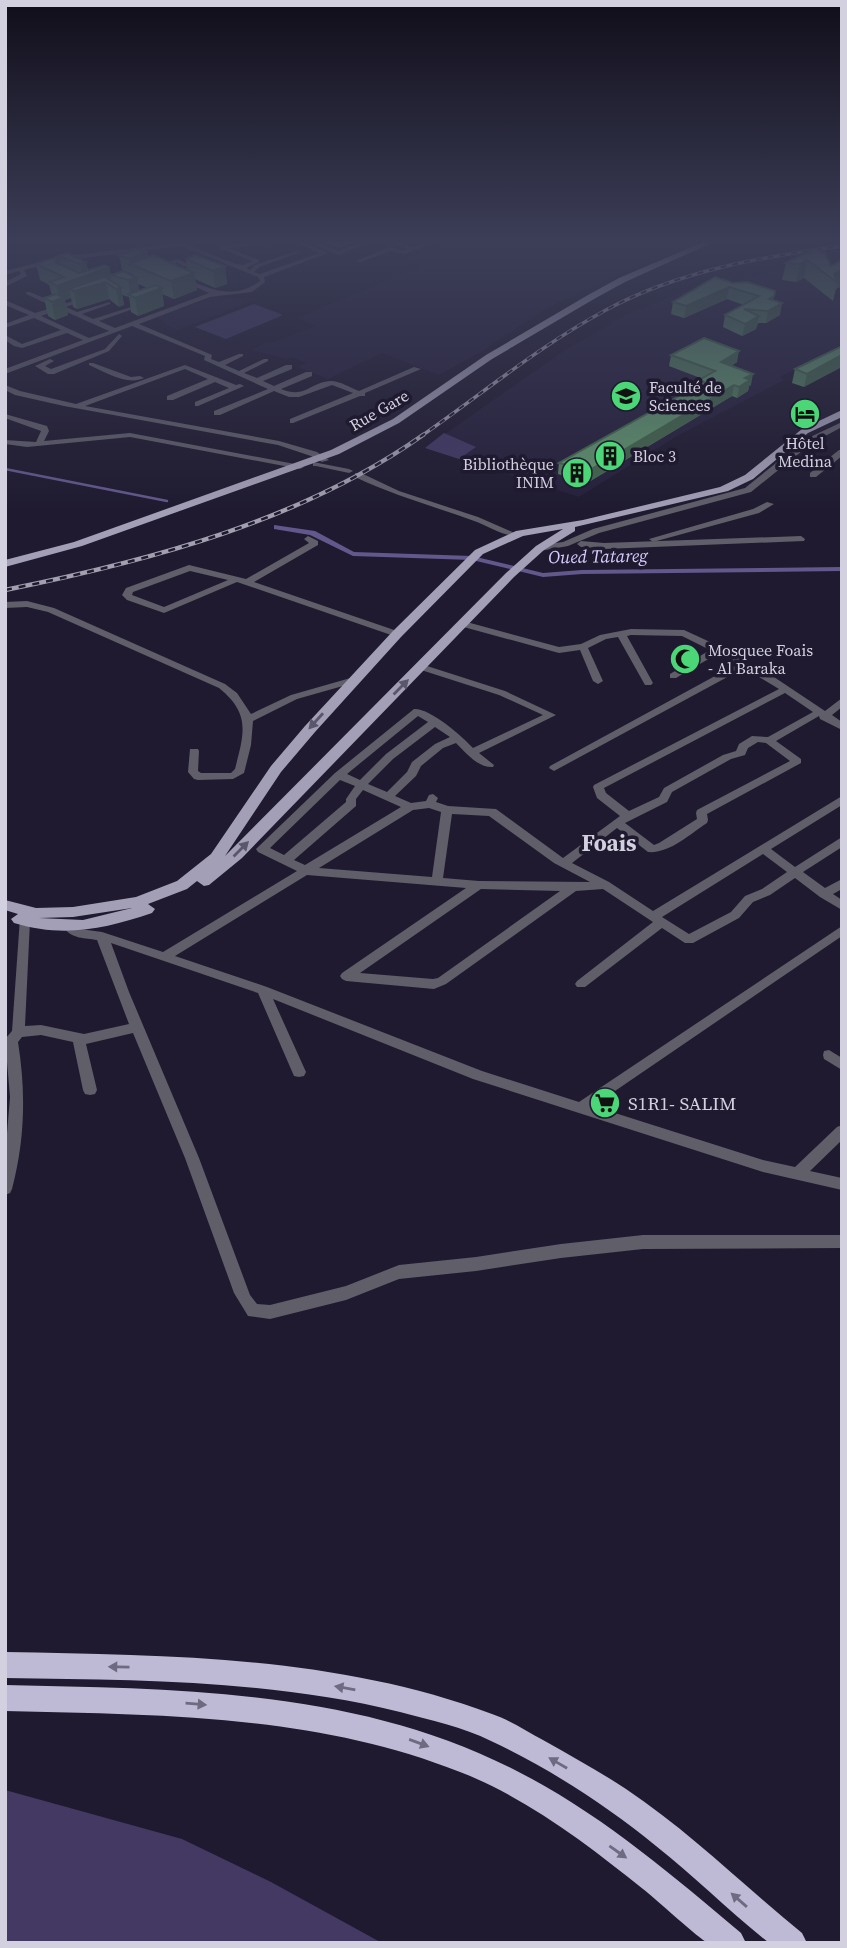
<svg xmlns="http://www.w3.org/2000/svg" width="847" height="1948" font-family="'Source Serif 4',serif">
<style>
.built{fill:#26203b}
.green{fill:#433963}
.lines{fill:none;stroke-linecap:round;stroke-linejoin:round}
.stream{stroke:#63588b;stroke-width:2.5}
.canal{fill:#63588b;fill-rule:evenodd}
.minor{fill:#605e69;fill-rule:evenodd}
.major{fill:#a39fb6;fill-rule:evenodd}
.highway{fill:#beb9d5;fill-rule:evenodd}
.rail-far1-casing{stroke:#a29faf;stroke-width:3.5}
.rail-casing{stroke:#a29faf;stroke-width:4.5}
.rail-far1{stroke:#1f1a2f;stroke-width:2;stroke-dasharray:6;stroke-linecap:butt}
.rail{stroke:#1f1a2f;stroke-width:2.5;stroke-dasharray:7;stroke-linecap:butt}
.wall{fill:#53805e;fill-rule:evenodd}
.shaded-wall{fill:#44684c}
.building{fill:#61956d;stroke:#44684c;stroke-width:2}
.oneway{fill:#5a566c}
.oneway2{fill:#6e6a82}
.labels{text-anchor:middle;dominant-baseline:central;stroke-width:7;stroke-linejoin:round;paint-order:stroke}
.far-poi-label{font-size:16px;fill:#d3d0df;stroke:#1f1a2f;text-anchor:start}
.far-street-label{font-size:16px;fill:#d3d0df;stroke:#1f1a2f}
.far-water-label{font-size:18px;font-style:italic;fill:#d6cdfd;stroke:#1f1a2f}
.poi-label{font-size:19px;fill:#d3d0df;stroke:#1f1a2f;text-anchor:start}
.quarter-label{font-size:23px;font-weight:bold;fill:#d3d0df;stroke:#1f1a2f}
</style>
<rect width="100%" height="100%" fill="#1f1a2f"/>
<g class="built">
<polygon points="452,240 703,240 660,259 655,257 545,309 484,350 439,375 382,353 328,379 298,367 306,363 292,357 287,359 252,350 266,342 274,342 315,326 297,318 424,266 406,259"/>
<polygon points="838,263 842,264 842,344 780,377 784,380 677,436 579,497 425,448 565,350 631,312 726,276 737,280 781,270"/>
<polygon points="216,297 254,300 178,330 168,326 157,317"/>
</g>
<g class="green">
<polygon points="254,304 283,315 226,339 195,327"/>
<polygon points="444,433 476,447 459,459 425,448"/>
<polygon points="5,1790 182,1839 271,1882 382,1943 5,1943"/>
</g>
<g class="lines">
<polyline class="stream" points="5,469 167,501"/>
<polygon class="canal" points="274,525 315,531 354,552 472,556 543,573 582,570 842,567 842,571 582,574 543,577 472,560 353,556 310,535 274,529"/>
<g class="minor">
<path d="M200,240H214L188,245L236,264L243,265L252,261L219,248V246L283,240L280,242L228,248L259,260V262L246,268L250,270L255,265L296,251L301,252L259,267L254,272L260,274L319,253L291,240H298L328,253L264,277L265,282L252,292L210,297L139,324L212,355L211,359L219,362L239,354H243V356L225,365L239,371L264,359H268V361L244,373L257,378L286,365H292V369L263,381L274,386L306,372H312V376L281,389C306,399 310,382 331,381C340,381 351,388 359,391L414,367L421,369L365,393V396H360L293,423H290V419L353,393L332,385L299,397H289L274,391L220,415H214V411L268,389L204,360L205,356L132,326L5,374V369L83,340L67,333L22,348L14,346L5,340V335L22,344L61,330L34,318L5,328V324L29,315L5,305V300L35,313L54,307L26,294V292H30L60,305L90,296V298L66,307L77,312L110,302V304L82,314L93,319L147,302V304L99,321L115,328L209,293L178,279V277H182C210,289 233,301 260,281L258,277L181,246L59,261L24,270L27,276L5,287V282L21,274L19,271L5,275V271L59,257ZM60,309L109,331L89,338L41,316Z"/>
<polygon points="367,240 374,240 339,255 316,245 321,244 339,251"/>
<polygon points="398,240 406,240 402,242 412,247 432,240 439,240 405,254 390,251 361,262 356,261 390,247 403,251 407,249 394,243 394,241"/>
<polygon points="177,259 198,268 199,269 190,271 190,269 177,263 158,269 155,267"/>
<polygon points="119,334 122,336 109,351 54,374 48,374 35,366 50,359 54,361 45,366 51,369 105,349"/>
<path d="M89,363H93L131,377L140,376L144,378C127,386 105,372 89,365Z"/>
<polygon points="185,365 236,385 240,384 244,386 198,406 195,406 195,402 229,388 215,382 173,400 167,400 167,396 208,379 185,369 85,406 279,441 317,452 329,460 322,462 311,456 278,445 64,406 15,395 5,390 5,385 20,391 76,404"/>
<polygon points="5,414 47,426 49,431 44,441 130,433 300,465 304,467 300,469 130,437 27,447 5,444 5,440 36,442 41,431 5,418"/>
<polygon points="842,422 842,427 812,443 751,492 599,533 568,546 540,551 536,548 540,545 563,542 593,529 745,488 806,439"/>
<polygon points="839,450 842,450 842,456 816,477 810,477 810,473"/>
<polygon points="313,462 349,469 353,471 349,473 316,466 313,466"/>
<path d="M355,473H361L399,491L478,517L517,534C508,539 488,526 477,522C436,507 395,496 355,477Z"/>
<polygon points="767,502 774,504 759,513 653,542 649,539 753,509"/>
<path d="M308,536L318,541V545L254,582L400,632V636H394L237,582L164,613L127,600L122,595L126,588L189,565L246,579L309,543L304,539ZM190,571L228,580L164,607L132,595L133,592Z"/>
<polygon points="801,536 805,539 804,541 604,549 581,547 577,544 581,541 604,543"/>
<path d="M27,601L54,608L225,684L237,693L251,714L291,695L354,677L359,680L357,682L297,699L253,721L251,745L244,773L233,779L198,780L194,779L188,772L190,749H198L199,751L198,771L201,773H231L235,769C244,733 251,714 219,688L48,612L27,607L5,608V602Z"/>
<path d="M463,621L559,647L581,644L600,635L631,629L684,630L721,647L768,673L825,711L842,698V707L832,715L842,722V730L820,719L819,716L776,741L801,759V763L707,814L708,820L707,823C690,834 669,854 648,852L617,828L572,863L609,882L653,911L842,796V805L771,849L795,867L842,837V847L803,872L825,888L842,879V889L833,894L842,900V910L820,897L795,878L770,895L753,902L739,918L693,943H685L662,928L585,987H577L575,984L577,981L653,922L603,889L576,891L446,984L434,989L346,981L342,979L340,976L342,973L466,888L307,875L175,956L267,987L482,1071L579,1102L842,926V936L593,1106L763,1160L795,1167L837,1127L842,1125V1140L810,1171L842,1178V1190L763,1172L473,1079L273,999L306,1072L304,1076L299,1077L294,1076L258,993L111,943L129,992L199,1158L250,1295L257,1304L270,1305L346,1286L399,1265L476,1257L561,1244L643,1235H842V1248L643,1249L561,1258L476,1271L399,1279L346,1300L270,1319L248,1316L234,1293L185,1158L133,1033L86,1044L97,1090L95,1094L90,1095L85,1094L83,1090L73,1042L41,1035L22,1037L18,1042C26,1092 25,1140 12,1189L10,1193L5,1195V1158L10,1097L5,1039L12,1031L20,918H28L30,921L25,1026L41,1025L84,1034L129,1024L97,940C85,938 72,939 64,928L66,925L70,924L80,929L102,932L163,952L297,871L258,852L256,849L335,773L414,709C430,708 462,736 473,748L543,715L499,695L418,669V665H424L505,691L556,715L479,753L494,765L493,767C478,768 466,753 456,743L443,748L421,766L416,776L395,796L411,803L426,801L429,795L433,794L438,798L436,802L448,806L496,809L563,858L620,816L597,798L593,787L594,785L779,689L744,668L554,771L549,768L550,766L737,664L717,654L676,678H670V674L710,650L682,636L631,635L627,636L653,683L651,685H645L618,637L606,639L588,648L603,681L598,684L593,681L580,650L559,653L460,626L458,624ZM785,693L813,712L768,737L752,736L739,744L736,751L723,755L664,788L659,797L629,811L606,793L604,788ZM418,716L428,722L386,754L360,780L347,774ZM435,727L450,737L435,744L412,762L407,772L387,792L368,784L393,759ZM758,742L766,743L790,761L697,810L696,813L697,819L659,843L654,845L625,823L667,802L672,792L731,759L745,755L748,748ZM340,780L355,786L346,799V802L284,855L270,848ZM363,790L401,807L305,865L294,860L356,806V799ZM429,808L441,812L432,877L319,868L413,810ZM452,814L489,816L554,863L590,882L479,881L443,878ZM763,854L787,872L762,889L745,896L731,912L689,934L662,917ZM481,889L560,891L438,978L433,979L360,973Z"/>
<polygon points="829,1050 842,1058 842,1070 824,1059 823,1055 824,1051"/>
</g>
<g class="major">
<polygon points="708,240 718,240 625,282 594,299 492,359 399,423 339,454 82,546 5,567 5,560 74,542 331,450 393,419 486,355 588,295 619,278"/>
<path d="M842,410V417L808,433L753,479L728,491L575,527V531L544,550L514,577L242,858L209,885L204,886L197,881L187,889L148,904L155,909L152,913C105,929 63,938 14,923L11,919L18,914L5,910V900L36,908L73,907L136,897L177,881L211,854L271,766L305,726L393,631L475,550L516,531L583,520L720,487L745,475L802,429ZM563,529L536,546L506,573L225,856L281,772L315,732L401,637L483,554L523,536ZM132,908L83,920L39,918L73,917Z"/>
</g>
<g class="highway">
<path d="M5,1652C169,1655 336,1656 492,1714C510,1720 526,1731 543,1740C571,1756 599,1771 626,1789C689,1831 743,1885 802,1933L807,1943H769C730,1912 695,1877 656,1846C606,1805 550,1769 491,1741C463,1727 430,1720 400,1712C272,1680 137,1680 5,1678Z"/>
<path d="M5,1685C179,1689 355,1689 513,1769C597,1811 670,1873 741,1933L746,1943C735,1943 718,1946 708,1943C699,1939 655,1898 643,1889C587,1844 527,1798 460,1772C315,1714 159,1715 5,1711Z"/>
</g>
<g class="rail-far1-casing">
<path id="rail-far1" d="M420,437C482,394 539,346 606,310C678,271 761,257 842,246"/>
</g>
<g class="rail-casing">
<path id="rail" d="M5,590C149,561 301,521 423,435"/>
</g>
<use href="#rail-far1" class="rail-far1"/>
<use href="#rail" class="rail"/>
</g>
<g class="wall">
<polygon points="323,240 361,240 339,248 323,242"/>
<polygon points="817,252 831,266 842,260 842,286 836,289 833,301 804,278 796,282 782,280 786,263"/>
<path d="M67,253L86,262L88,270L109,267L113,282L111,275H132V274L122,270L119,255L148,257L187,270L186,259L225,266L227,284L215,288L195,279L197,290L174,299L162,294L164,306L138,316L131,312L129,297L122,295L124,305L119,307L109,299L77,309L73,307L71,298L65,300L68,315L55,320L48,316L44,298L52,295L49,285L40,280L36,264ZM138,284L148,288L139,291Z"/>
<polygon points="733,283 775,291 773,300 780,315 766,323 758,323 756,329 742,336 723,327 725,315 744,305 727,299 684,318 671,314 673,302"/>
<polygon points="842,346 804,387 792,383 795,369"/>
<polygon points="671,355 737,362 731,366 751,385 749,386 748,391 737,398 732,396 587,483 558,474 559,463 699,385 699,380 703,379 669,366"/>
<polygon points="795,410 816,417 803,421 793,416"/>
</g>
<g class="shaded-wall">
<polygon points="342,240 361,240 339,248 339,241"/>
<polygon points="412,240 427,240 412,244"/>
<polygon points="147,252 149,267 130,264 130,259"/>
<polygon points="59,256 62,272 55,262"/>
<polygon points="807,260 804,278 796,282 800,264"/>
<polygon points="86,262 89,274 109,267 112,283 106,282 109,299 77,309 74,291 69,289 71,298 65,300 68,315 55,320 52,302 59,299 57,286 82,276 80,264"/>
<polygon points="225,266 227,284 215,288 213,271"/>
<polygon points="842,270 842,286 836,289 838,283 834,274"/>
<polygon points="194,273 197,290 174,299 171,281"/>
<polygon points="137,278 140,295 131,295 128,280"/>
<polygon points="121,287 124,305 119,307 116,289"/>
<polygon points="729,287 727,299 684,318 686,306"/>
<polygon points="162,288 164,306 138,316 135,298"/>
<polygon points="782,303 780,315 766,323 768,311"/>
<polygon points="759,316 756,329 742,336 745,324"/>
<polygon points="739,351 737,362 719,373 721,362"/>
<polygon points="842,355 842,367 804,387 807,374"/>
<polygon points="753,374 751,385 749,386 748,391 737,398 739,387 745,378"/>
<polygon points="734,385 732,396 587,483 588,471"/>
<polygon points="818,410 816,417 803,421 805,415"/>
</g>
<g class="building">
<polygon points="815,248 817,252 825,253 831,266 842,260 842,270 834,274 838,283 807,260 800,264 786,263"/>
<polygon points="138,249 147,252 130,259 119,255"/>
<polygon points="67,253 86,262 80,264 59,256 55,262 79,273 105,265 109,267 57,286 49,282 64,277 36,264"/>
<polygon points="153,255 194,273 171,281 130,264"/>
<polygon points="195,255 225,266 213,271 186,259"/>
<polygon points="123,271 137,278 128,280 111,275"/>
<polygon points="104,277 121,287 116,289 106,282 74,291 69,289"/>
<polygon points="715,277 733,283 747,282 775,291 774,296 769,299 782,303 768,311 744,309 759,316 745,324 725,315 759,296 729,287 686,306 673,302"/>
<polygon points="156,285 162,288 135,298 128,294"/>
<polygon points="56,294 64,297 52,302 44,298"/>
<polygon points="704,338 739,351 721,362 753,374 745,378 750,380 739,387 734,385 588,471 559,463 704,382 699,380 715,371 671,355"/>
<polygon points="842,346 842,355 807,374 795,369"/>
<polygon points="808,405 818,410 805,415 795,410"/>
</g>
<defs><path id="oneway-solid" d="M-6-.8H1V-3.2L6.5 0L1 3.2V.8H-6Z" transform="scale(1.75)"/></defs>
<g class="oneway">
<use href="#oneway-solid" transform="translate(401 687) rotate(-45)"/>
<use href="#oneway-solid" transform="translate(316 721) rotate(132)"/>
<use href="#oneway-solid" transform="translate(241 849) rotate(-45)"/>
</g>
<g class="oneway2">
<use href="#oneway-solid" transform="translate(119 1667) rotate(-179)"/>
<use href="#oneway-solid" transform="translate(345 1688) rotate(-170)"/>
<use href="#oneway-solid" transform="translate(196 1704) rotate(5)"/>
<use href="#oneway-solid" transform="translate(419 1743) rotate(20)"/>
<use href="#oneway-solid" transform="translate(558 1763) rotate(-150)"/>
<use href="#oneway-solid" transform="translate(618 1852) rotate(35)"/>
<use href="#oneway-solid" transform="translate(739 1900) rotate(-139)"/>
</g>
<linearGradient id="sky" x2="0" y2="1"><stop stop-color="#110e1a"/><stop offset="0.47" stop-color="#3c3e58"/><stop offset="1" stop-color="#3c3e58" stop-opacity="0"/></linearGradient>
<rect width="847" height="512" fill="url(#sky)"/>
<defs>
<g id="university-disc" transform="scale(1.575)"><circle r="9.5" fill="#4bd677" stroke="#1f1a2f"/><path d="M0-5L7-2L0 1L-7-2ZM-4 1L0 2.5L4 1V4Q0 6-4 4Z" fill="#111"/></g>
<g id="hotel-disc" transform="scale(1.575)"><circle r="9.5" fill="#4bd677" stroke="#1f1a2f"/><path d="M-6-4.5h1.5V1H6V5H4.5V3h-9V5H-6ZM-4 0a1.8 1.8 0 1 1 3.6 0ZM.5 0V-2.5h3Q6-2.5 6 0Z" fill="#111"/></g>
<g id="building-disc" transform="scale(1.575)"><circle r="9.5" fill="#4bd677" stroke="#1f1a2f"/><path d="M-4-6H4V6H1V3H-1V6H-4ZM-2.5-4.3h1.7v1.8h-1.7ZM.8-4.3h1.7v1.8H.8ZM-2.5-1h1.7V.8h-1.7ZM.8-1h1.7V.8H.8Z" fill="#111"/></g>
<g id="mosque-disc" transform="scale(1.575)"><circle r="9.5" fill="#4bd677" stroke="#1f1a2f"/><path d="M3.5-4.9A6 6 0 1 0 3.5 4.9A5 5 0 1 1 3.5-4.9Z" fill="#111"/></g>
<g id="supermarket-disc" transform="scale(1.575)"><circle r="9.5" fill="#4bd677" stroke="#1f1a2f"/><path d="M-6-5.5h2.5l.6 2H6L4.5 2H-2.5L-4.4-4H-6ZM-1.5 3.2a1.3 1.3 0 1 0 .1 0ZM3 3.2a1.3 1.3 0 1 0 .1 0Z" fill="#111"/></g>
</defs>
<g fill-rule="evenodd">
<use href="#university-disc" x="626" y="396"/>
<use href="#hotel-disc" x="805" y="414"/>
<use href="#building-disc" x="610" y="456"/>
<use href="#building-disc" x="577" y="473"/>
<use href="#mosque-disc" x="685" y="659"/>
<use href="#supermarket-disc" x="605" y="1103"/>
</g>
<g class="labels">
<g class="far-poi-label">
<text x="649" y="387">Faculté de<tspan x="649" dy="18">Sciences</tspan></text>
<text x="805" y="443" text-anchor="middle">Hôtel<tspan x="805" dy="18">Medina</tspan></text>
<text x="633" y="456">Bloc 3</text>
<text x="554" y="464" text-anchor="end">Bibliothèque<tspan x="554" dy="18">INIM</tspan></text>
<text x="708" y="650">Mosquee Foais<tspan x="708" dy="18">- Al Baraka</tspan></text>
</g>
<g class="far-street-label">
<text transform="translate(379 410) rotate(-30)">Rue Gare</text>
</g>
<g class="far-water-label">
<text transform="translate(598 556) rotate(-1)">Oued Tatareg</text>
</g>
<g class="poi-label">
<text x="628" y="1103">S1R1- SALIM</text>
</g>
<g class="quarter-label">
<text x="609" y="843">Foais</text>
</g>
</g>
<rect width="847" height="1948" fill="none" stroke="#d3d0df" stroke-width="14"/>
</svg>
